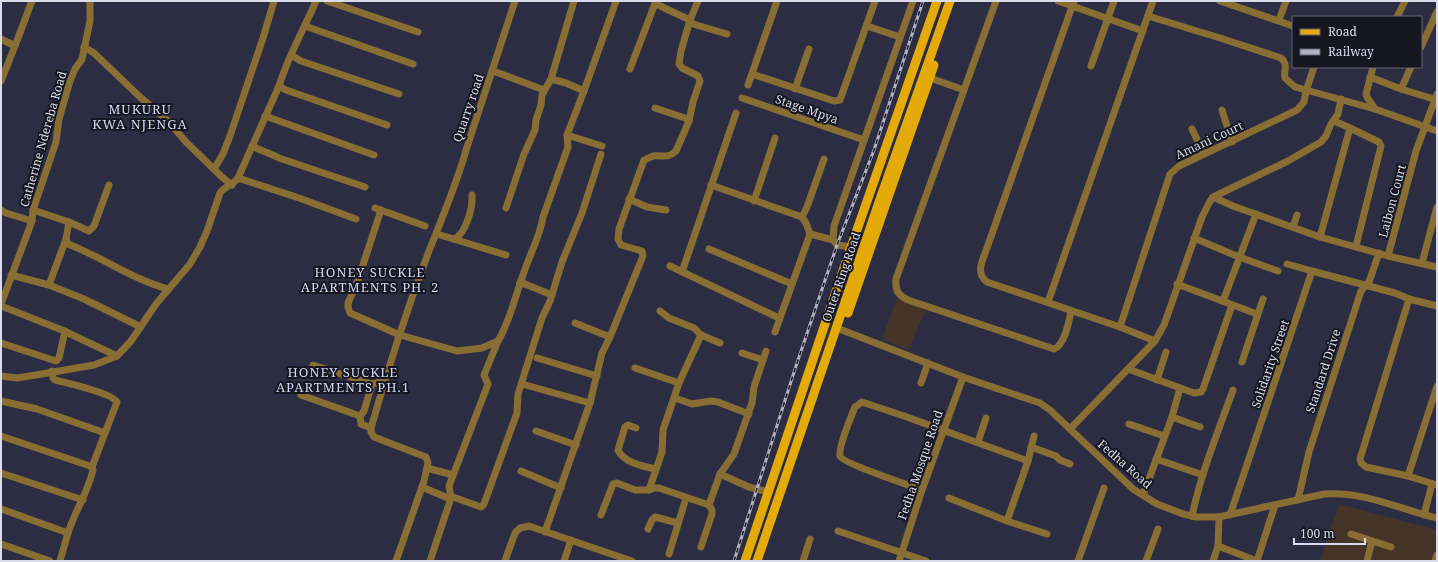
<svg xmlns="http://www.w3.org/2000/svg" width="1438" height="562" font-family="'Noto Serif',serif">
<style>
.education{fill:#433427}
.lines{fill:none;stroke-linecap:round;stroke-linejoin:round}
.minor{stroke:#896e34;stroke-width:7}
.major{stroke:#e3aa09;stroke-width:9}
.rail-casing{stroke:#b1b2c2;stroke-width:3}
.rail{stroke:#161621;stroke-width:1.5;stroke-dasharray:4.5;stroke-linecap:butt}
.labels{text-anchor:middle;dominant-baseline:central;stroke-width:4;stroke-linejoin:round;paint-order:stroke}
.street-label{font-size:12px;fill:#dadbea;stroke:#161621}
.neighbourhood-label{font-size:13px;letter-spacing:1px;fill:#d2d4f2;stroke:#161621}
</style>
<rect width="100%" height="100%" fill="#2c2d43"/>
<g class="education">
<polygon points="897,299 926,309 909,350 882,339"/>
<polygon points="1339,504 1437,530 1437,561 1320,561"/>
</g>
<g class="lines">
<g class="minor">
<polyline points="327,1 418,32"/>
<path d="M996,1L896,279C895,291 898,295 908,300L1054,349C1065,345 1069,321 1071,311"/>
<polyline points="1058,1 1143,31"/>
<path d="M1074,1L988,245C984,258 974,272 987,282L1120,327L1155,341"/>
<polyline points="1220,1 1293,26"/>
<polyline points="656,4 690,20 693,24 727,34"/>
<path d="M1148,16L1220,38L1281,58C1289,65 1283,70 1285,78L1295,87L1375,109L1437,131"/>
<polyline points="1397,17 1405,1"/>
<polyline points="1279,20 1286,1"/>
<polyline points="305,26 413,64"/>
<polyline points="867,26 900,37"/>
<polyline points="1,39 15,46 1,81"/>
<polyline points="15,46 32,1"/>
<polyline points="84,47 94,53 140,97 168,121 186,142 222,177 232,185"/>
<polyline points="1421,47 1437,12"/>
<polyline points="291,55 301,61 399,94"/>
<polyline points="1091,66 1114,1"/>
<polyline points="1373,67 1366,94 1367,97 1375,109"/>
<polyline points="630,69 656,1"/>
<polyline points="493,71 544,90"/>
<polyline points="752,74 834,101 840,100 875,1"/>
<polyline points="1370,77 1401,89 1437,100"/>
<polyline points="930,78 964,90"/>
<polyline points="551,79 566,83 584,91"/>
<polyline points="748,85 777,1"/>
<polyline points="279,86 286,90 387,125"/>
<polyline points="795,89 809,49"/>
<polyline points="1401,89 1411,67"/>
<polyline points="742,98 864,140"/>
<polyline points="655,108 685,118 689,121"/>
<polyline points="1222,110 1232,142"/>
<polyline points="265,116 374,155"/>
<polyline points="1350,128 1379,142 1381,146 1356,246"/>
<polyline points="1192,129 1204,154"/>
<polyline points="567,135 602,146"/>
<path d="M252,146C261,151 270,153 279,158L365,187"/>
<polyline points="214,169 223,154 230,136 263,38 274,1"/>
<polyline points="238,178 299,198 356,219"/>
<polyline points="711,185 802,217 806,223 810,234 833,240"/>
<polyline points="1213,197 1288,161 1321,142 1326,136 1331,124 1338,114 1341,99"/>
<polyline points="629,199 647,207 666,210"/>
<polyline points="754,201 775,138"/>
<polyline points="375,208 425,226"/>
<polyline points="506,208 524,154 535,130 536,120 541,105 542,95 551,79 574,1"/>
<polyline points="1,210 6,213 32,221"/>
<path d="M33,210L69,222L66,239L68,244C102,257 134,280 168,289"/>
<path d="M381,210L358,280L348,303V307L350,313L400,335L457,351L482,348L498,341C510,321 515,297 523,275C529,256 540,237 543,217L568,147L567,135L584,91L616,1"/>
<polyline points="802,217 807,207 824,159"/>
<polyline points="69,222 89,231 94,226 109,185"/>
<polyline points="1293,227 1297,215"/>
<polyline points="437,234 506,255"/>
<polyline points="1320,237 1350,128 1334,121"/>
<polyline points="1194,238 1239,257 1278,271"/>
<path d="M454,239C466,234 473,207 472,195"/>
<polyline points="851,247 837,245 833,240 834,226 913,1"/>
<polyline points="709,249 792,284"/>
<polyline points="1388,256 1416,151 1437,94"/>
<polyline points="1422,263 1437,207"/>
<polyline points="1287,264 1312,271"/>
<polyline points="670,266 779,318"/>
<polyline points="682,272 736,113"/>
<polyline points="11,275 49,285 84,299 141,327"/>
<polyline points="520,282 552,295"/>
<polyline points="1177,284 1257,314"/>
<polyline points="49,285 66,239"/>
<polyline points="1409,299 1437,306"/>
<polyline points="1223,301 1256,214"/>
<polyline points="1048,302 1153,1"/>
<polyline points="1,304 32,221 33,210 56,142 59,119 70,81 75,69 82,59 90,21 90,1"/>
<polyline points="1,306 62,330 117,356"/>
<polyline points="660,311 669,318 694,328 701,335 720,343"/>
<polyline points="575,323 610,337"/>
<polyline points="1120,327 1170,174 1179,166 1297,110 1304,102 1306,91 1314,67"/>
<path d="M842,330L963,377L1040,403L1050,410L1133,489L1157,504L1183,514L1197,517H1219L1324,494C1365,491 1398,509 1437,518"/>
<polyline points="775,332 810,234"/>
<polyline points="1,343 56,361 59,358 65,331"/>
<polyline points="537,358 597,376"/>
<polyline points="763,360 766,351"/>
<polyline points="1242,362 1263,299"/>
<polyline points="313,365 372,384 379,382 384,383"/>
<polyline points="635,368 679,383"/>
<polyline points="1128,369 1194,393 1201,392 1203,389 1232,305"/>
<path d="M1,376L17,378L36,375L94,365L117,356L131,341L156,304L190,264L200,247L207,231L220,193C225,186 233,185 238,178L279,86C288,56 304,29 316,1"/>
<polyline points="1157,380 1166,352"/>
<polyline points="921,383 928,363"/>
<polyline points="522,384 590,403"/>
<polyline points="301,395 360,416 361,424 371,428"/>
<polyline points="675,398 692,404 711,401 718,402 749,414"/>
<path d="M1,401L37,409L105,433L117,402C112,393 67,383 55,380L53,378L52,371"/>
<polyline points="360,416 364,411 372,384"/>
<polyline points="1172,417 1200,427"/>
<polyline points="1129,424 1164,436"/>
<path d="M636,428L628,425L625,427L618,450C624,463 643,466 655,469"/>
<polyline points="1070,429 1155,341 1164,325 1202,217 1209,203 1213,197 1233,206 1320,237 1388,256 1437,267"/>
<polyline points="536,431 576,445"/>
<path d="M1,436L90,466L92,467L93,470C88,492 75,511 68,533L1,509"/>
<polyline points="978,442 986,418"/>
<polyline points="1031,447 1056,456 1060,460 1070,464"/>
<polyline points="1156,459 1203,475"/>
<polyline points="92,467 105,433"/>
<polyline points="427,468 453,475"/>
<polyline points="521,471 561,488"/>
<polyline points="1,473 83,500"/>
<polyline points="720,474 749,487 768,492"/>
<polyline points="1408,476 1437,386"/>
<polyline points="422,487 450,499"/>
<polyline points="649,490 654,488 659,488 709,505"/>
<path d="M922,490C911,486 842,463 840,456C838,447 851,417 855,407L862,402L904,416L1028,461"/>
<polyline points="1143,495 1172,417 1180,388"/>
<polyline points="451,498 449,486 488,384 484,375 498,341"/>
<polyline points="949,498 1007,521 1047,534"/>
<polyline points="1298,500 1309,452 1361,291 1369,282 1379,253"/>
<polyline points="601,515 613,484 617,483 635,490 649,490 662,452 663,430 679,383 701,335"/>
<polyline points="1230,515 1312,271 1395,293 1409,299 1360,459 1361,463 1366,467 1408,476 1437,485"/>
<polyline points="1424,515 1432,484"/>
<path d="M1192,516C1201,473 1218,432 1233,390"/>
<polyline points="1007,521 1028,461 1034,436"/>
<polyline points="648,529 652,520 655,517 678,523"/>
<polyline points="838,531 926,561"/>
<path d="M545,532L590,403L602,353L610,337L643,256L642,251L621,245L618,239L619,229L644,160C647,159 650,157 653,156C663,155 668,159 676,151L689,121L693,102L700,81L698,76L682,68L679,64L681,51L690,20L698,1"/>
<polyline points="1351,534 1391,547"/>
<polyline points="1,544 50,561"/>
<polyline points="1218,546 1257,561"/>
<polyline points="701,547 712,514 712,510 709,505 720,474 734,454 752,403 754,387 763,360 742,353"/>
<polyline points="669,554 686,498"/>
<polyline points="60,561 68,533"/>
<path d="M396,561L424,481L428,463L426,457L374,437L371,432V428C388,368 407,309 429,251C443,216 457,183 467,147L515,1"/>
<polyline points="430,561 451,498 453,497 481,507 484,504 517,413 518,394 542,318 550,301 562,262 582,213 601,154"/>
<polyline points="505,561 515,533 520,528 529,526 632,561"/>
<polyline points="564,561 571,540"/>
<polyline points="803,561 810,539"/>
<polyline points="899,561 922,490 963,377"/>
<polyline points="1078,561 1104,488"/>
<polyline points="1146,561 1158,529"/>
<polyline points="1213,561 1218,546 1219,517"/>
<polyline points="1257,561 1275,505"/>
<polyline points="1367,561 1372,541"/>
<polyline points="1435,561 1437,555"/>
</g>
<g class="major">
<polyline points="848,313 934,65"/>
<polyline points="745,561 851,247 937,1"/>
<polyline points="757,561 878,205 950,1"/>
</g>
<g class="rail-casing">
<polyline id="rail" points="734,561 795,369 837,245 874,150 923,1"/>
</g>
<use href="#rail" class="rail"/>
</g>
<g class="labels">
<g class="street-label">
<text transform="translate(468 108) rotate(-71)">Quarry road</text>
<text transform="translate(807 109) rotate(19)">Stage Mpya</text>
<text transform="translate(43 139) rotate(-74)">Catherine Ndereba Road</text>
<text transform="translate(1209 140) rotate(-25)">Amani Court</text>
<text transform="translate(1392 201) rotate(-75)">Laibon Court</text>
<text transform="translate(841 277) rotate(-71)">Outer Ring Road</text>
<text transform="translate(1270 364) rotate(-71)">Solidarity Street</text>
<text transform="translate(1323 371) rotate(-72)">Standard Drive</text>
<text transform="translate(1125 464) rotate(41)">Fedha Road</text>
<text transform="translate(920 465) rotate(-71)">Fedha Mosque Road</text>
</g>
<g class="neighbourhood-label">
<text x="140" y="109">MUKURU<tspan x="140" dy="15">KWA NJENGA</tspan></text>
<text x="370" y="272">HONEY SUCKLE<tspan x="370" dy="15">APARTMENTS PH. 2</tspan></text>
<text x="343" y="372">HONEY SUCKLE<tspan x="343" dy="15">APARTMENTS PH.1</tspan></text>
</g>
</g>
<rect width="1438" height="562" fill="none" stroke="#dadbea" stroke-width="4"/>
<rect x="1292" y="16" width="130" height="52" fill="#161621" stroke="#646571"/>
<rect x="1300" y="29" width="20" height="6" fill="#e3aa09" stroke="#646571"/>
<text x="1328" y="36" font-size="12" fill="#dadbea">Road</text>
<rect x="1300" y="49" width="20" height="6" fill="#b1b2c2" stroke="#646571"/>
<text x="1328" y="56" font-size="12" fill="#dadbea">Railway</text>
<path d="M1294 538v6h71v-6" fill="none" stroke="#dadbea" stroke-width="2"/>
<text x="1300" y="538" font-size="12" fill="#dadbea" stroke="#161621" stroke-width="3" paint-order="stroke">100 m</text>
</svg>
